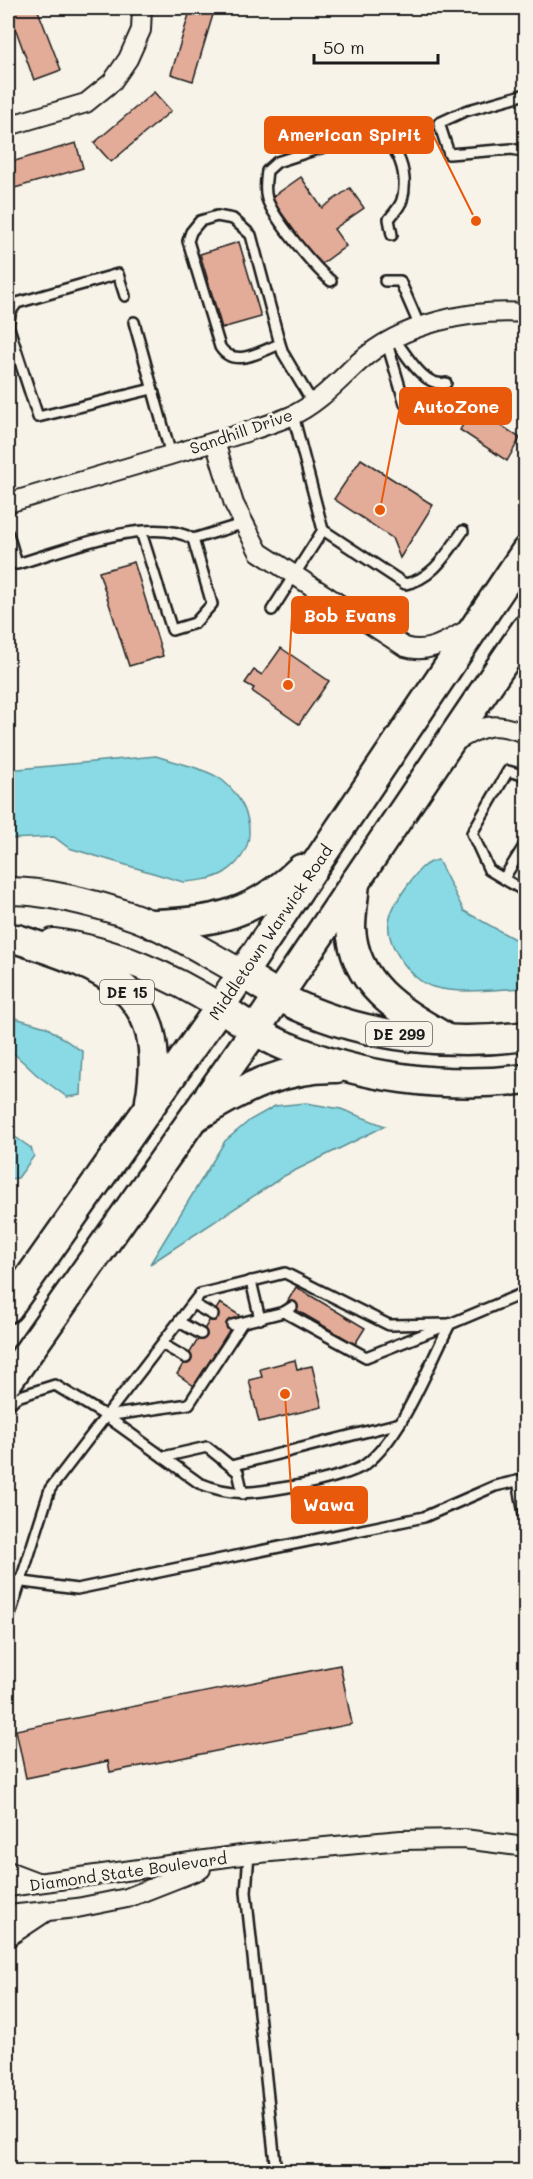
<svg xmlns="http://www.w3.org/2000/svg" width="533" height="2179" font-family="Mali,sans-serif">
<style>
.water{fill:#89dae4;stroke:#5d8e94;stroke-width:1.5}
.building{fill:#e3ac99;stroke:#1c1c1c;stroke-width:1.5}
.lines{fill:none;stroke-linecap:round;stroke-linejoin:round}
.service-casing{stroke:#1c1c1c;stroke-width:14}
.minor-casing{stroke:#1c1c1c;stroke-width:22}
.secondary-casing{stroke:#1c1c1c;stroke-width:30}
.primary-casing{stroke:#1c1c1c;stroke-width:33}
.service{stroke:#f7f3e8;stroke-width:9}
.minor{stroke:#f7f3e8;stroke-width:18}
.secondary{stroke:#f7f3e8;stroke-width:26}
.primary{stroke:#f7f3e8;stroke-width:28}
.labels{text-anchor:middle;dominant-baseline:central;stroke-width:6;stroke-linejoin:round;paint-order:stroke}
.shield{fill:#f7f3e8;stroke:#5e5c59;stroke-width:1.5}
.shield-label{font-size:15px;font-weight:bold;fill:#1c1c1c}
.street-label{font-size:16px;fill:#1c1c1c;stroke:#f7f3e8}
.leader{fill:none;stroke:#e8590c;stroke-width:2}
.callout-dot{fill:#e8590c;stroke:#f7f3e8;stroke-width:2}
.callout{fill:#e8590c;stroke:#e8590c;stroke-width:2}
.callout-label{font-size:18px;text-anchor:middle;font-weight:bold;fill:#fff}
</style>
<rect width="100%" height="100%" fill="#f7f3e8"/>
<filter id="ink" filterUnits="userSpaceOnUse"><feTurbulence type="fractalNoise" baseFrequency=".0167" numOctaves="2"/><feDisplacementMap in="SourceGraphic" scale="12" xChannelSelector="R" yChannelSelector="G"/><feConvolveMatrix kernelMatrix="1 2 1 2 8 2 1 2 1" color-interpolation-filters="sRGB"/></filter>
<g filter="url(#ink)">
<g class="water">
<path d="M156,756C173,762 208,769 222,780C252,804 263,849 224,873C212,880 196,881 183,882L69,848L54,837L8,839V770Z"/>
<path d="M438,860L464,911L525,945V988C497,989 461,995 433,987C420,983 412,974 404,964C379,930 387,913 410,882C419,870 423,863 438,860Z"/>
<polygon points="8,1016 46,1027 83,1052 81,1095 67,1097 37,1075 8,1048"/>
<polygon points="306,1103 341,1109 385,1126 284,1176 150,1264 225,1141 250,1120 275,1106"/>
<polygon points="8,1132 31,1148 34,1156 18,1178 9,1179"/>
</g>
<g class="building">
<polygon points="8,8 37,8 61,70 34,80"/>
<polygon points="191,8 215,8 193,81 171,74"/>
<polygon points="154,92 171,111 111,162 94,143"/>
<polygon points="76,143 83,168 8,190 8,163"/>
<polygon points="301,177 322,208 350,188 364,208 334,229 346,246 319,266 271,198"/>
<polygon points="239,242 261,317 222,328 200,254"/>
<polygon points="473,407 520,438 507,461 460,430"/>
<polygon points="361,459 433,505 400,558 392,538 334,499"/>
<polygon points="134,562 163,656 129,666 99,572"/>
<polygon points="281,648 329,681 299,724 252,691 254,688 245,683 254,670 262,675"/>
<polygon points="296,1287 365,1328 355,1344 286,1304"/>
<polygon points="220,1303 239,1315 194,1386 177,1374"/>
<polygon points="295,1360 297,1369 312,1366 322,1407 259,1422 249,1380 262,1377 260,1369"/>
<polygon points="340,1665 352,1724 110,1772 108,1761 26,1778 16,1730"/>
</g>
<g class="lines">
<g class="service-casing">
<g id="service">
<polyline points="526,94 465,111 439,123 449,154 512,149 526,152"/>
<path d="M331,281C314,267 274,219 267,199C264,189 266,180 267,171L277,162L364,134C396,133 410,173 402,200C400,207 393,214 389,219L392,235"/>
<polyline points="385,281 400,281 420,327"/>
<polyline points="125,296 118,274 17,303 11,311 8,325 38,417 152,389"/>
<polyline points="134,322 171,455"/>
<path d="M395,340C407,355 424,388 446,383"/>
<polyline points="387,343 405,404"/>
<path d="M280,344C261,351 234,369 220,347L188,241L191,232L200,221L217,216L233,219L251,235L280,344L283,353L312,402"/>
<path d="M323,530L405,584C433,579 447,553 463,531"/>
<polyline points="141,532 172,630 195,623 212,604 193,539"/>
<path d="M8,534L17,564C63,551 150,514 193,539L242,524"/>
<polyline points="272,610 323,530 293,415"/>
<polyline points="526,776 508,771 472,833 489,870 526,892"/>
<polyline points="504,878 526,843"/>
<polyline points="251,1281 260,1319"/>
<polyline points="193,1304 213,1315"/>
<polyline points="284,1312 366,1357 442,1327"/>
<polyline points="179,1322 201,1334"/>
<polyline points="232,1325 284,1312 292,1307"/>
<polyline points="162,1344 186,1358"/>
<polyline points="8,1405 17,1397 55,1385 106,1416 189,1404 242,1323"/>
<polyline points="106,1416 200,1294 285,1273 389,1325 450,1324"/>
<polyline points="163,1457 207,1447 238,1472 243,1494"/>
<polyline points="231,1466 400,1423"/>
<polyline points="518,1481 526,1525"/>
<polyline points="8,1580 77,1589 424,1517 495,1486 526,1479"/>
<path d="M8,1621L50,1489L106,1416L199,1483C233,1497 253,1493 288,1487C306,1485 353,1474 366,1464C403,1435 428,1366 450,1324L526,1292"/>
<polyline points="249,1854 246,1892 276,2172"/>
</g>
</g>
<g class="minor-casing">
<g id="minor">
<polyline points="8,126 86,103 112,82 128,59 141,30 142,8"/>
<path d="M215,442L234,504L259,552L405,647C430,655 449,639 471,628"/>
<path d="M8,503C62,487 116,471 170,455C210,443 252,432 291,416C318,404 338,381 359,362C402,323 470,309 526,313"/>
<path d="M455,742C482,725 495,721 526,734"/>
<polyline points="8,1871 37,1882"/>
<polyline points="8,1887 249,1854 401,1840 464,1839 526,1847"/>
<polyline points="8,1915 77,1908 127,1898 201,1869"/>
<polyline points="8,1937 44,1913"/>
</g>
</g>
<g class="secondary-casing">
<g id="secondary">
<path d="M8,891C51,891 112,907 152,924C183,938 212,957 242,973"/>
<path d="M53,942C111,949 171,976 220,1007"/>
</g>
</g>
<g class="primary-casing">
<g id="primary">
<path d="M355,882C354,897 351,913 351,928C354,984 398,1010 441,1035"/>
<path d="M152,924C214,923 255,914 301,869"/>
<path d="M17,939C107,968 170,990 150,1101"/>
<path d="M242,973C261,985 279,997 298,1006C368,1038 451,1046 526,1036"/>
<path d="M220,1007C240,1020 261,1036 283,1045C359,1078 444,1089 526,1079"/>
<path d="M199,1115C242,1088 285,1067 337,1068"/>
<polyline points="8,1308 220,1007 526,551"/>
<polyline points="8,1381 256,1029 526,629"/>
</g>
</g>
<use href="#service" class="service"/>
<use href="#minor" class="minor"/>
<use href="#secondary" class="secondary"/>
<use href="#primary" class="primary"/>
</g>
</g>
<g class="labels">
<g class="shield">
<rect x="100" y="980" width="54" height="24" rx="4.5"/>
<rect x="366" y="1022" width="66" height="24" rx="4.5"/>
</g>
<g class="shield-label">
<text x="127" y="992">DE 15</text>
<text x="399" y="1034">DE 299</text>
</g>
<g class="street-label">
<text transform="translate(241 431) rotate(-19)">Sandhill Drive</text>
<text transform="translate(270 932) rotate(-56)">Middletown Warwick Road</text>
<text transform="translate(128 1871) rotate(-8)">Diamond State Boulevard</text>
</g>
</g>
<path class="leader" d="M476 221L433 135M380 510L400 406M288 685L292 615M285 1394L292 1505"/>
<g class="callout-dot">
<circle cx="476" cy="221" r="6"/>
<circle cx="380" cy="510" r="6"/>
<circle cx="288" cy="685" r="6"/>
<circle cx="285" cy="1394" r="6"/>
</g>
<g class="callout">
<rect x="265" y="117" width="168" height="36" rx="6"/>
<rect x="400" y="388" width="111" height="36" rx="6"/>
<rect x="292" y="597" width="116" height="36" rx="6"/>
<rect x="292" y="1487" width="75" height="36" rx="6"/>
</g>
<g class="callout-label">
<text x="349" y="141">American Spirit</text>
<text x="456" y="413">AutoZone</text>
<text x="350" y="622">Bob Evans</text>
<text x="329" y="1511">Wawa</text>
</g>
<rect width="533" height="2179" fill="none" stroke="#f7f3e8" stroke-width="30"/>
<rect x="15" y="15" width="503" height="2149" fill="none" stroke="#1c1c1c" stroke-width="2" filter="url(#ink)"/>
<path d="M314 54v9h124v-9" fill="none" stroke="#1c1c1c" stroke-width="3"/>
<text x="323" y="54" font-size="18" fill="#1c1c1c" stroke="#f7f3e8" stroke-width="4.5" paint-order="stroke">50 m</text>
</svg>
